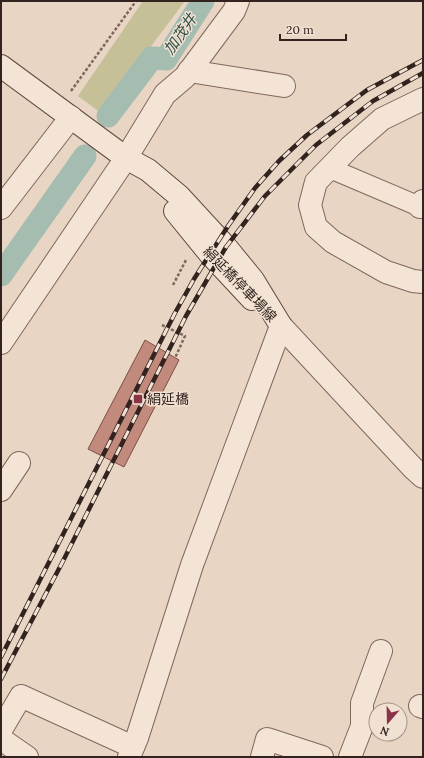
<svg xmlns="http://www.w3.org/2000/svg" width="424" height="758" font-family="Lora,'Noto Sans JP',serif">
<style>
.green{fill:#c5c098}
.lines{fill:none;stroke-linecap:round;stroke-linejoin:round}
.canal{stroke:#a5bcb0;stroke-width:23}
.building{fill:#c28a7d;stroke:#7d4e44}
.pedestrian-casing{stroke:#80675c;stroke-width:21}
.minor-casing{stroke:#80675c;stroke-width:24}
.tertiary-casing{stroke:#80675c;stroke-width:24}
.secondary-casing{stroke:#62493f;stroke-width:24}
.path{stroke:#80675c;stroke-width:2.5;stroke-dasharray:3 2;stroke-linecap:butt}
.pedestrian{stroke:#f4e4d5;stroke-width:19}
.minor{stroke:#f4e4d5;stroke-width:22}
.tertiary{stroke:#f4e4d5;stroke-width:22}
.secondary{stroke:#f4e4d5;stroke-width:22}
.rail-casing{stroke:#32231e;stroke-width:4.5}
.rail{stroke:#f1e1d2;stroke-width:3;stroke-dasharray:9;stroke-linecap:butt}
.poi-dot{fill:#883347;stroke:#f1e1d2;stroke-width:1.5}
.labels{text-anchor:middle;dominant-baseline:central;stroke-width:3;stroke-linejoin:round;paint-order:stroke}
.street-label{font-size:14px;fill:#32231e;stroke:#f1e1d2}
.poi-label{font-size:14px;fill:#32231e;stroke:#f1e1d2;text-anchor:start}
.water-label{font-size:15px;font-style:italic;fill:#2f5047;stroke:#f1e1d2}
</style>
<rect width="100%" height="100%" fill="#e8d5c3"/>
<polygon class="green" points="143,1 185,1 101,113 78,96"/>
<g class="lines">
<g class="canal">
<polyline points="108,116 152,58 166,59 203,1"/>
<polyline points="1,275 85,156"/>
</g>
</g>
<polygon class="building" points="145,340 179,360 124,467 88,449"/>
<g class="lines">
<g class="pedestrian-casing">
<polyline id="pedestrian" points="329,168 423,208"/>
</g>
<g class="minor-casing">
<g id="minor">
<polyline points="189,71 284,86"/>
<polyline points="423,99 382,119 350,147 316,182 310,205 316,227 333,242 386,272 413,281 423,282"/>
<polyline points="420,207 423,201"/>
<polyline points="1,208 71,117"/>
<polyline points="1,343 126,158"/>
<polyline points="1,490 19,463"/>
<polyline points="420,706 423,707"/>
<polyline points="1,730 21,696 133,747"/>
<polyline points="1,739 27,757"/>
<polyline points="129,757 137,738 192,565 281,326"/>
<polyline points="262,757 267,739 322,757"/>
<polyline points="350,757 362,726 362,703 381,651"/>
</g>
</g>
<g class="tertiary-casing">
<g id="tertiary">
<polyline points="126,158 165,94 185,77 234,11 238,1"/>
<polyline points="281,326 413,468 423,477"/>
</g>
</g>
<g class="secondary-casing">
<g id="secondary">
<polyline points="1,66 126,158 148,170 179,196 226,247 253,280 281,326"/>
<polyline points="175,211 210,254 252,299"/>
</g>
</g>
<g class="path">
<polyline points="71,91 136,1"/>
<polyline points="173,285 186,260"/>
<polyline points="162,325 185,336 175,358"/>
</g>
<use href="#pedestrian" class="pedestrian"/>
<use href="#minor" class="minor"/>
<use href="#tertiary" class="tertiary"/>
<use href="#secondary" class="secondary"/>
<g class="rail-casing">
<g id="rail">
<polyline points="1,657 175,313 194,279 228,226 255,188 279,161 307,135 367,90 423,60"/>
<polyline points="1,679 62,563 186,316 226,247 265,196 316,145 373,101 423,73"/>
</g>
</g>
<use href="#rail" class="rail"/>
</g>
<rect class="poi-dot" x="133" y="394" width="10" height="10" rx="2"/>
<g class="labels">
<g class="street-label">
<text transform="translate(240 284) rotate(46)">絹延橋停車場線</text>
</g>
<g class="poi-label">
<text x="147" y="399">絹延橋</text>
</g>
<g class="water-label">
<text transform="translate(180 34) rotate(-55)">加茂井</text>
</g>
</g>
<rect width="424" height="758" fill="none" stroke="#32231e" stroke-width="4"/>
<g transform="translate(388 722) rotate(200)"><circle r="19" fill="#f1e1d2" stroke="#a5958a"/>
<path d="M0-3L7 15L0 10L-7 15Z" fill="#883347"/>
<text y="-6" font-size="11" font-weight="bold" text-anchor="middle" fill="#32231e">N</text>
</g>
<path d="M280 34v6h66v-6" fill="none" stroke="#32231e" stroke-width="2"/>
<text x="286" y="34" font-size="12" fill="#32231e" stroke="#f1e1d2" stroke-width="3" paint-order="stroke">20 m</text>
</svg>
